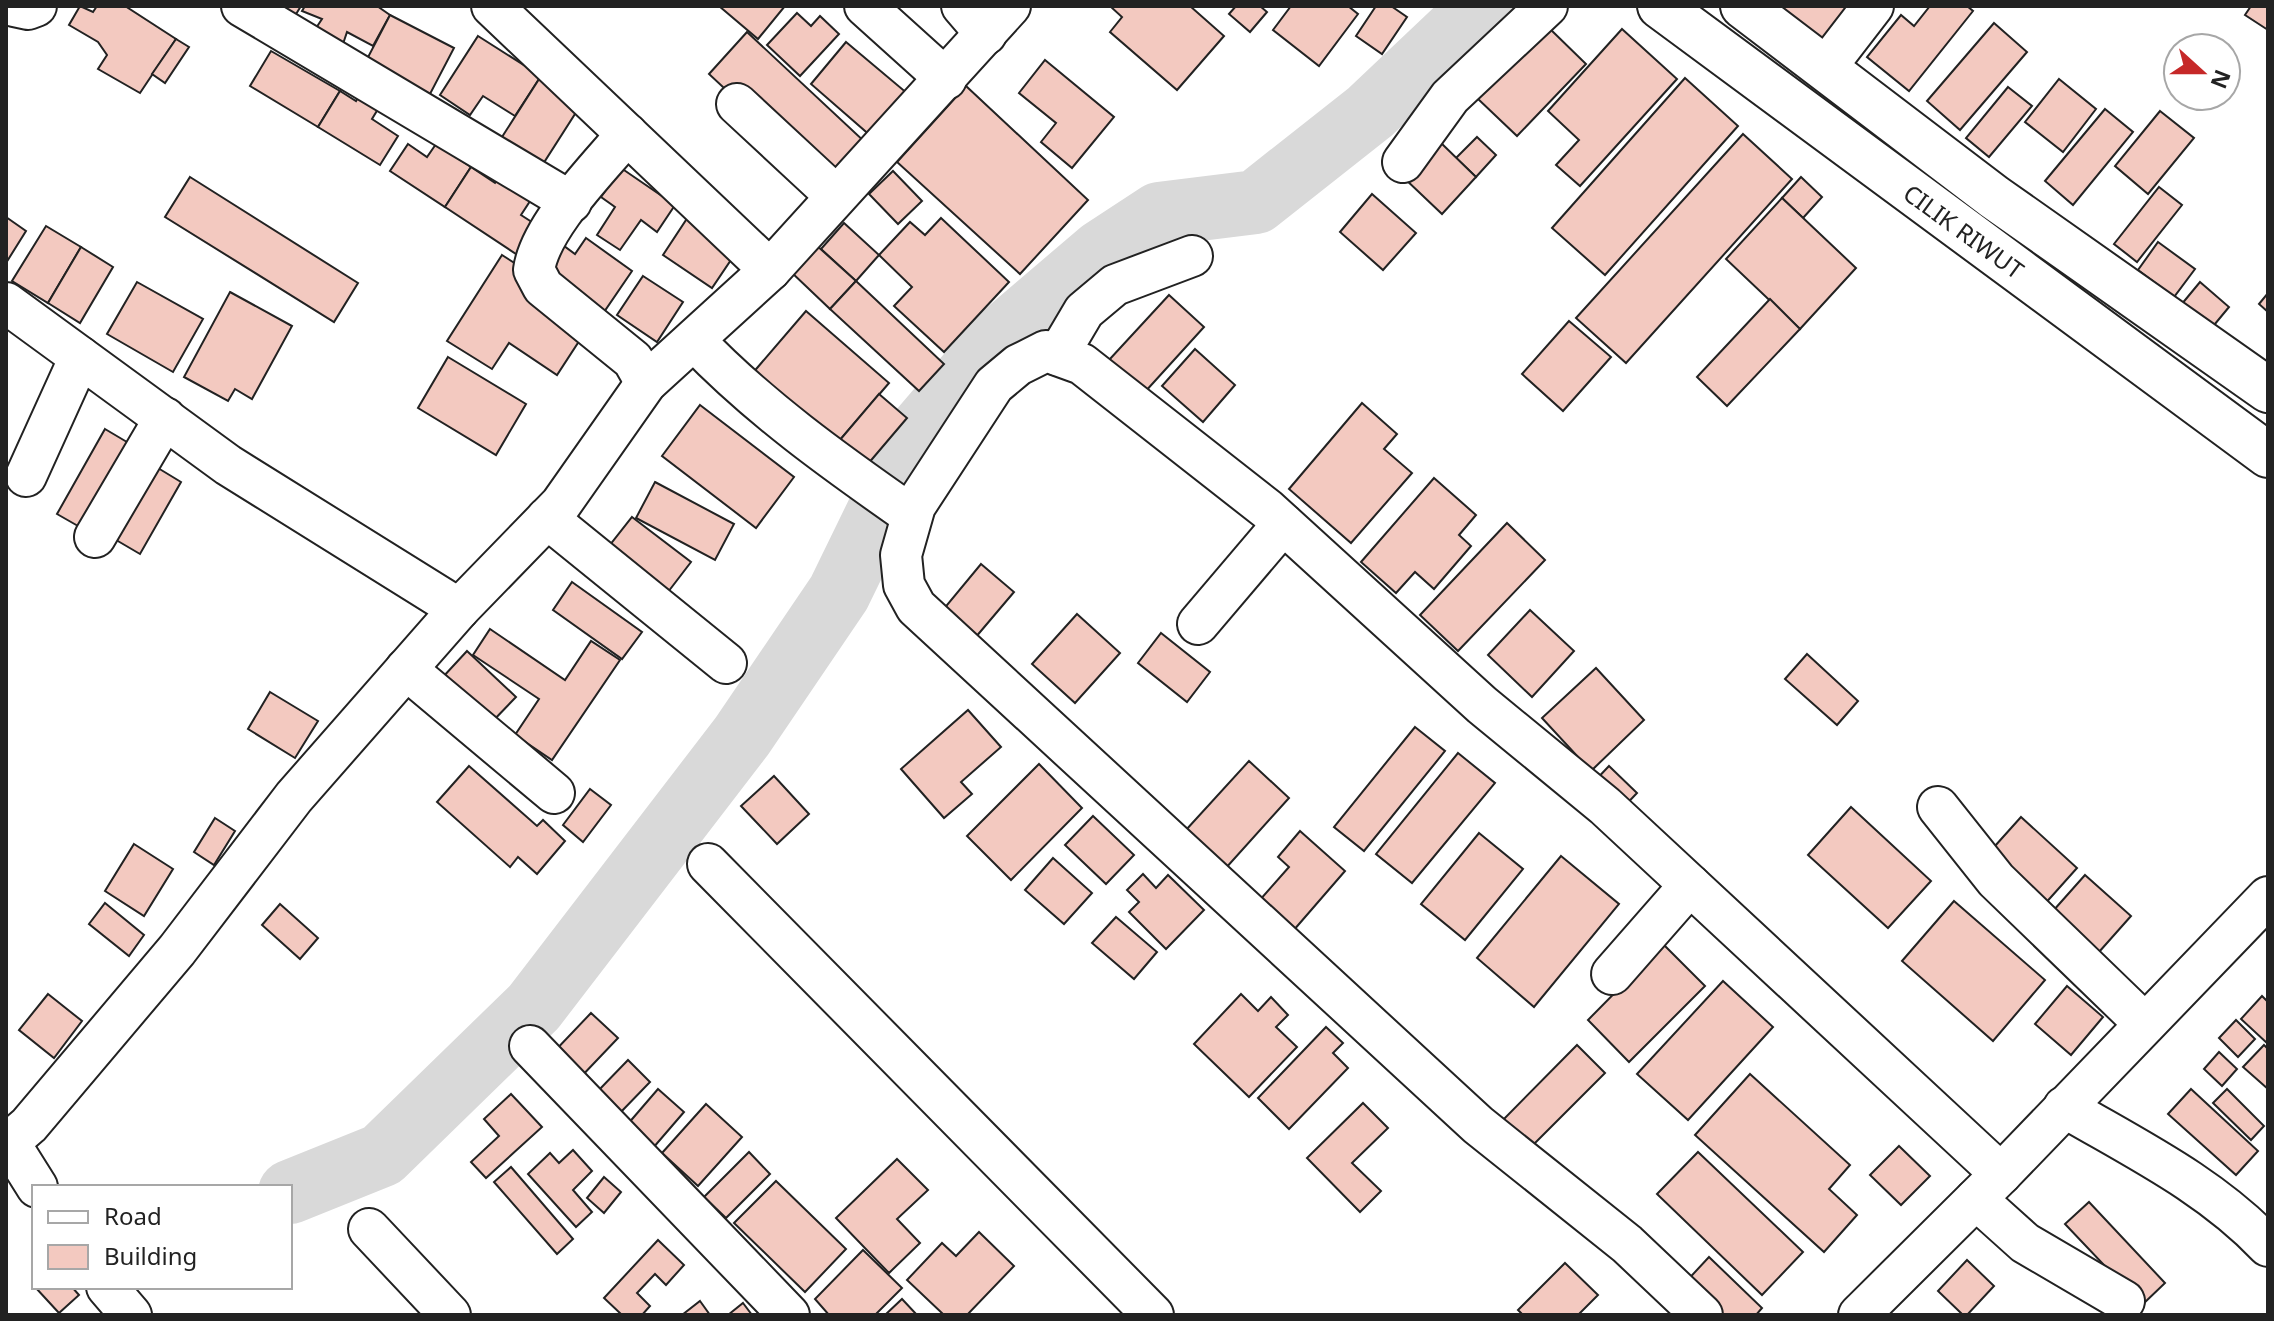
<svg xmlns="http://www.w3.org/2000/svg" width="2274" height="1321" font-family="'Noto Sans',sans-serif">
<style>
.lines{fill:none;stroke-linecap:round;stroke-linejoin:round}
.river{stroke:#d9d9d9;stroke-width:64}
.building{fill:#f3c9c0;stroke:#222;stroke-width:2}
.minor-casing{stroke:#222;stroke-width:44}
.major-casing{stroke:#222;stroke-width:48}
.minor{stroke:#fff;stroke-width:40}
.major{stroke:#fff;stroke-width:44}
.labels{text-anchor:middle;dominant-baseline:central;stroke-width:6;stroke-linejoin:round;paint-order:stroke}
.street-label{font-size:24px;fill:#222;stroke:#fff}
</style>
<rect width="100%" height="100%" fill="#fff"/>
<g class="lines">
<polyline class="river" points="290,1192 382,1155 534,1007 742,736 839,593 915,437 998,340 1101,252 1159,214 1256,202 1370,112 1482,6"/>
</g>
<g class="building">
<polygon points="80,6 93,12 97,6 125,6 176,39 140,93 98,69 107,55 98,42 69,25"/>
<polygon points="256,6 301,6 288,27"/>
<polygon points="305,6 377,6 390,15 373,46 347,32 343,44 314,31 322,19 302,11"/>
<polygon points="719,6 785,6 758,39"/>
<polygon points="1110,6 1190,6 1224,36 1177,90 1110,32 1122,17"/>
<polygon points="1236,6 1260,6 1267,12 1250,32 1229,14"/>
<polygon points="1291,6 1348,6 1358,14 1319,66 1273,30"/>
<polygon points="1376,6 1391,6 1407,17 1382,54 1356,36"/>
<polygon points="1761,6 1852,6 1819,50"/>
<polygon points="1930,6 1967,6 1973,11 1909,91 1867,57 1901,15 1914,26"/>
<polygon points="2251,6 2268,6 2268,30 2245,15"/>
<polygon points="797,13 811,26 820,16 839,34 800,76 767,45"/>
<polygon points="390,15 454,48 430,94 366,61"/>
<polygon points="1994,23 2027,52 1960,130 1927,101"/>
<polygon points="1547,26 1586,64 1517,136 1477,98"/>
<polygon points="1622,29 1677,79 1580,186 1556,165 1579,140 1548,111"/>
<polygon points="747,32 867,144 829,186 709,74"/>
<polygon points="478,36 541,76 515,116 483,96 470,115 440,95"/>
<polygon points="176,39 189,47 165,83 152,74"/>
<polygon points="846,42 908,94 872,137 811,84"/>
<polygon points="271,51 340,91 318,127 250,86"/>
<polygon points="1045,60 1114,117 1072,168 1041,142 1056,123 1019,93"/>
<polygon points="541,76 582,103 543,164 502,137"/>
<polygon points="1685,78 1738,126 1605,275 1552,228"/>
<polygon points="2059,79 2096,109 2063,152 2025,122"/>
<polygon points="966,86 1088,200 1020,274 897,162"/>
<polygon points="2008,87 2032,106 1989,157 1966,138"/>
<polygon points="340,91 356,101 361,92 381,104 372,119 398,136 380,165 318,127"/>
<polygon points="2105,109 2133,132 2073,205 2045,181"/>
<polygon points="2160,111 2194,138 2148,194 2115,166"/>
<polygon points="1743,134 1792,179 1626,363 1576,318"/>
<polygon points="1477,137 1496,155 1476,177 1456,158"/>
<polygon points="1438,140 1476,177 1442,214 1403,177"/>
<polygon points="408,144 427,157 436,144 471,167 445,207 390,171"/>
<polygon points="471,167 495,183 502,173 534,195 521,215 538,226 519,256 445,207"/>
<polygon points="621,168 675,205 657,232 641,220 620,250 597,235 615,207 601,197"/>
<polygon points="893,171 922,201 898,224 869,194"/>
<polygon points="190,177 358,283 334,322 165,217"/>
<polygon points="1801,177 1822,197 1803,218 1782,198"/>
<polygon points="2159,187 2182,205 2137,262 2114,244"/>
<polygon points="1372,194 1416,233 1383,270 1340,232"/>
<polygon points="1782,198 1856,268 1800,329 1726,259"/>
<polygon points="690,214 739,248 712,288 663,255"/>
<polygon points="6,217 26,231 6,263"/>
<polygon points="941,218 1009,282 944,352 894,306 912,287 879,255 910,222 925,235"/>
<polygon points="844,223 879,255 856,281 821,249"/>
<polygon points="46,226 81,247 48,303 12,281"/>
<polygon points="586,238 632,271 604,312 546,271 564,246 575,254"/>
<polygon points="2158,242 2195,269 2174,297 2138,270"/>
<polygon points="815,244 856,281 830,309 790,271"/>
<polygon points="81,247 113,267 80,323 48,303"/>
<polygon points="502,255 536,277 585,332 557,375 509,343 492,369 447,341"/>
<polygon points="643,276 683,302 657,342 617,315"/>
<polygon points="856,281 944,364 919,391 830,309"/>
<polygon points="137,282 203,319 173,372 107,334"/>
<polygon points="2200,282 2229,307 2210,330 2181,305"/>
<polygon points="230,292 292,326 252,399 235,389 228,401 184,377"/>
<polygon points="2268,293 2268,312 2259,304"/>
<polygon points="1169,295 1204,327 1144,393 1109,360"/>
<polygon points="1770,299 1800,329 1727,406 1697,377"/>
<polygon points="806,311 889,383 828,454 745,382"/>
<polygon points="1569,321 1611,357 1563,411 1522,374"/>
<polygon points="1195,349 1235,385 1203,422 1162,386"/>
<polygon points="448,357 526,404 496,455 418,408"/>
<polygon points="879,394 907,418 856,478 828,454"/>
<polygon points="1362,403 1397,434 1384,449 1412,473 1351,543 1289,489"/>
<polygon points="700,405 794,477 756,528 662,456"/>
<polygon points="105,429 132,445 85,530 57,514"/>
<polygon points="153,465 181,482 140,554 111,537"/>
<polygon points="1434,478 1476,515 1459,535 1471,546 1434,589 1415,572 1396,593 1361,562"/>
<polygon points="655,482 734,524 715,560 636,518"/>
<polygon points="632,517 691,562 658,605 606,550"/>
<polygon points="1507,523 1545,560 1458,651 1420,615"/>
<polygon points="981,564 1014,592 975,638 942,611"/>
<polygon points="572,582 642,632 622,659 553,610"/>
<polygon points="1530,610 1574,651 1532,697 1488,655"/>
<polygon points="1077,614 1120,653 1075,703 1032,664"/>
<polygon points="490,629 565,680 591,641 620,660 552,760 515,735 539,699 473,655"/>
<polygon points="1161,633 1210,672 1187,702 1138,663"/>
<polygon points="467,651 516,697 490,724 442,678"/>
<polygon points="1807,654 1858,701 1837,725 1785,679"/>
<polygon points="1596,668 1644,720 1591,771 1542,718"/>
<polygon points="270,692 318,721 295,758 248,729"/>
<polygon points="968,710 1001,747 961,782 972,794 944,818 901,769"/>
<polygon points="1415,727 1445,751 1364,851 1334,827"/>
<polygon points="1458,753 1495,783 1412,883 1376,854"/>
<polygon points="1249,761 1289,798 1216,879 1175,842"/>
<polygon points="1039,764 1082,808 1011,880 967,836"/>
<polygon points="469,766 537,826 543,820 565,841 537,874 518,857 510,867 437,802"/>
<polygon points="1609,766 1637,793 1618,813 1590,786"/>
<polygon points="774,776 809,814 777,844 741,806"/>
<polygon points="590,789 611,805 583,842 563,825"/>
<polygon points="1851,807 1931,881 1888,928 1808,855"/>
<polygon points="1093,816 1134,855 1106,884 1065,845"/>
<polygon points="2021,817 2077,868 2043,906 1986,856"/>
<polygon points="215,818 235,831 214,865 194,852"/>
<polygon points="1300,831 1345,871 1293,931 1259,901 1289,867 1278,857"/>
<polygon points="1479,833 1523,869 1465,940 1421,904"/>
<polygon points="134,844 173,869 144,916 105,891"/>
<polygon points="1561,856 1619,904 1534,1007 1477,958"/>
<polygon points="1053,858 1092,893 1064,924 1025,890"/>
<polygon points="1143,874 1156,888 1168,875 1204,910 1166,949 1129,912 1139,902 1127,890"/>
<polygon points="2085,875 2131,916 2091,961 2045,920"/>
<polygon points="1954,901 2045,980 1993,1041 1902,961"/>
<polygon points="105,903 144,935 129,956 89,924"/>
<polygon points="280,904 318,938 300,959 262,925"/>
<polygon points="1116,917 1157,952 1134,979 1092,943"/>
<polygon points="1663,944 1705,986 1629,1062 1588,1020"/>
<polygon points="1723,981 1773,1027 1688,1120 1637,1074"/>
<polygon points="2067,986 2103,1017 2071,1055 2035,1024"/>
<polygon points="48,994 82,1021 54,1058 19,1030"/>
<polygon points="1241,994 1258,1011 1271,997 1288,1015 1276,1027 1297,1047 1249,1097 1194,1044"/>
<polygon points="2262,996 2268,1002 2268,1044 2241,1019"/>
<polygon points="591,1013 618,1038 577,1081 550,1056"/>
<polygon points="2236,1020 2255,1039 2238,1057 2219,1038"/>
<polygon points="1326,1027 1343,1043 1333,1053 1348,1068 1289,1129 1258,1098"/>
<polygon points="1577,1045 1605,1073 1526,1152 1499,1124"/>
<polygon points="2264,1045 2268,1049 2268,1089 2243,1067"/>
<polygon points="2219,1052 2237,1069 2222,1086 2204,1069"/>
<polygon points="628,1060 650,1082 618,1115 596,1093"/>
<polygon points="1750,1074 1850,1165 1829,1189 1857,1215 1824,1252 1695,1135"/>
<polygon points="658,1089 684,1112 653,1148 627,1125"/>
<polygon points="2191,1089 2258,1151 2236,1175 2168,1114"/>
<polygon points="2227,1089 2264,1126 2251,1140 2213,1103"/>
<polygon points="511,1094 542,1127 486,1178 471,1162 499,1136 484,1119"/>
<polygon points="1363,1103 1388,1128 1352,1163 1381,1191 1360,1212 1307,1158"/>
<polygon points="706,1104 742,1137 698,1186 662,1153"/>
<polygon points="1899,1146 1930,1176 1901,1205 1870,1175"/>
<polygon points="573,1150 592,1171 573,1190 592,1212 576,1227 528,1174 550,1153 559,1163"/>
<polygon points="749,1152 770,1174 726,1218 704,1197"/>
<polygon points="1698,1152 1803,1252 1762,1295 1657,1194"/>
<polygon points="897,1159 928,1190 897,1219 920,1243 889,1273 836,1218"/>
<polygon points="511,1167 573,1239 557,1254 494,1182"/>
<polygon points="604,1177 621,1192 604,1213 587,1198"/>
<polygon points="776,1181 846,1249 805,1292 734,1223"/>
<polygon points="2089,1202 2165,1283 2142,1305 2065,1224"/>
<polygon points="979,1232 1014,1266 967,1315 944,1315 907,1280 942,1243 956,1256"/>
<polygon points="658,1240 684,1265 666,1285 655,1274 637,1293 650,1306 642,1315 622,1315 604,1298"/>
<polygon points="863,1250 902,1288 875,1315 829,1315 815,1299"/>
<polygon points="1709,1257 1762,1308 1756,1315 1712,1315 1682,1286"/>
<polygon points="1967,1260 1994,1286 1967,1315 1963,1315 1938,1291"/>
<polygon points="1565,1263 1598,1295 1578,1315 1523,1315 1518,1310"/>
<polygon points="35,1287 72,1287 79,1295 59,1313"/>
<polygon points="902,1299 917,1315 885,1315"/>
<polygon points="700,1301 710,1315 682,1315"/>
<polygon points="743,1303 752,1315 728,1315"/>
</g>
<g class="lines">
<g class="minor-casing">
<g id="minor">
<polyline points="14,6 28,9 36,6"/>
<polyline points="242,6 571,202"/>
<polyline points="492,6 770,270"/>
<polyline points="865,6 946,79"/>
<polyline points="962,6 986,34"/>
<polyline points="1826,67 1873,6"/>
<polyline points="737,104 835,195"/>
<path d="M627,134C599,168 540,226 534,270L543,287L633,360L646,383"/>
<polyline points="1403,162 1450,97 1547,6"/>
<polyline points="6,303 228,465 459,609"/>
<path d="M694,340C758,407 835,462 911,515"/>
<polyline points="1058,355 1084,311 1115,285 1192,256"/>
<polyline points="26,476 80,357"/>
<polyline points="547,518 726,663"/>
<polyline points="95,537 165,418"/>
<polyline points="1198,624 1283,524"/>
<polyline points="406,669 554,793"/>
<polyline points="1938,807 1996,880 2145,1024"/>
<polyline points="708,864 1153,1315"/>
<polyline points="1612,974 1690,885"/>
<polyline points="530,1046 789,1315"/>
<path d="M2064,1107C2136,1149 2210,1185 2268,1246"/>
<polyline points="10,1144 37,1187"/>
<polyline points="6,1145 29,1125 177,950 294,797 459,609 561,504 646,383 770,270 1010,6"/>
<polyline points="1976,1199 2025,1243 2124,1301"/>
<polyline points="369,1229 450,1315"/>
<polyline points="107,1287 131,1315"/>
<polyline points="1702,1315 1627,1244 1478,1125 916,607 904,585 901,555 915,506 994,385 1018,365 1046,351 1082,364 1267,509 1482,705 1605,806 2001,1174"/>
<polyline points="1859,1315 2001,1174 2268,897"/>
</g>
</g>
<g class="major-casing">
<g id="major">
<polyline points="1660,6 2268,455"/>
<polyline points="1743,6 1994,197 2268,390"/>
</g>
</g>
<use href="#minor" class="minor"/>
<use href="#major" class="major"/>
</g>
<g class="labels">
<g class="street-label">
<text transform="translate(1964 231) rotate(36)">CILIK RIWUT</text>
</g>
</g>
<rect width="2274" height="1321" fill="none" stroke="#222222" stroke-width="16"/>
<rect x="32" y="1185" width="260" height="104" fill="#ffffff" stroke="#a7a7a7" stroke-width="2"/>
<rect x="48" y="1211" width="40" height="12" fill="#ffffff" stroke="#a7a7a7" stroke-width="2"/>
<text x="104" y="1225" font-size="24" fill="#222222">Road</text>
<rect x="48" y="1245" width="40" height="24" fill="#f3c9c0" stroke="#a7a7a7" stroke-width="2"/>
<text x="104" y="1265" font-size="24" fill="#222222">Building</text>
<g transform="translate(2202 72) rotate(111)"><circle r="38" fill="#ffffff" stroke="#a7a7a7" stroke-width="2"/>
<path d="M0-6L14 30L0 20L-14 30Z" fill="#c62828"/>
<text y="-12" font-size="22" font-weight="bold" text-anchor="middle" fill="#222222">N</text>
</g>
</svg>
